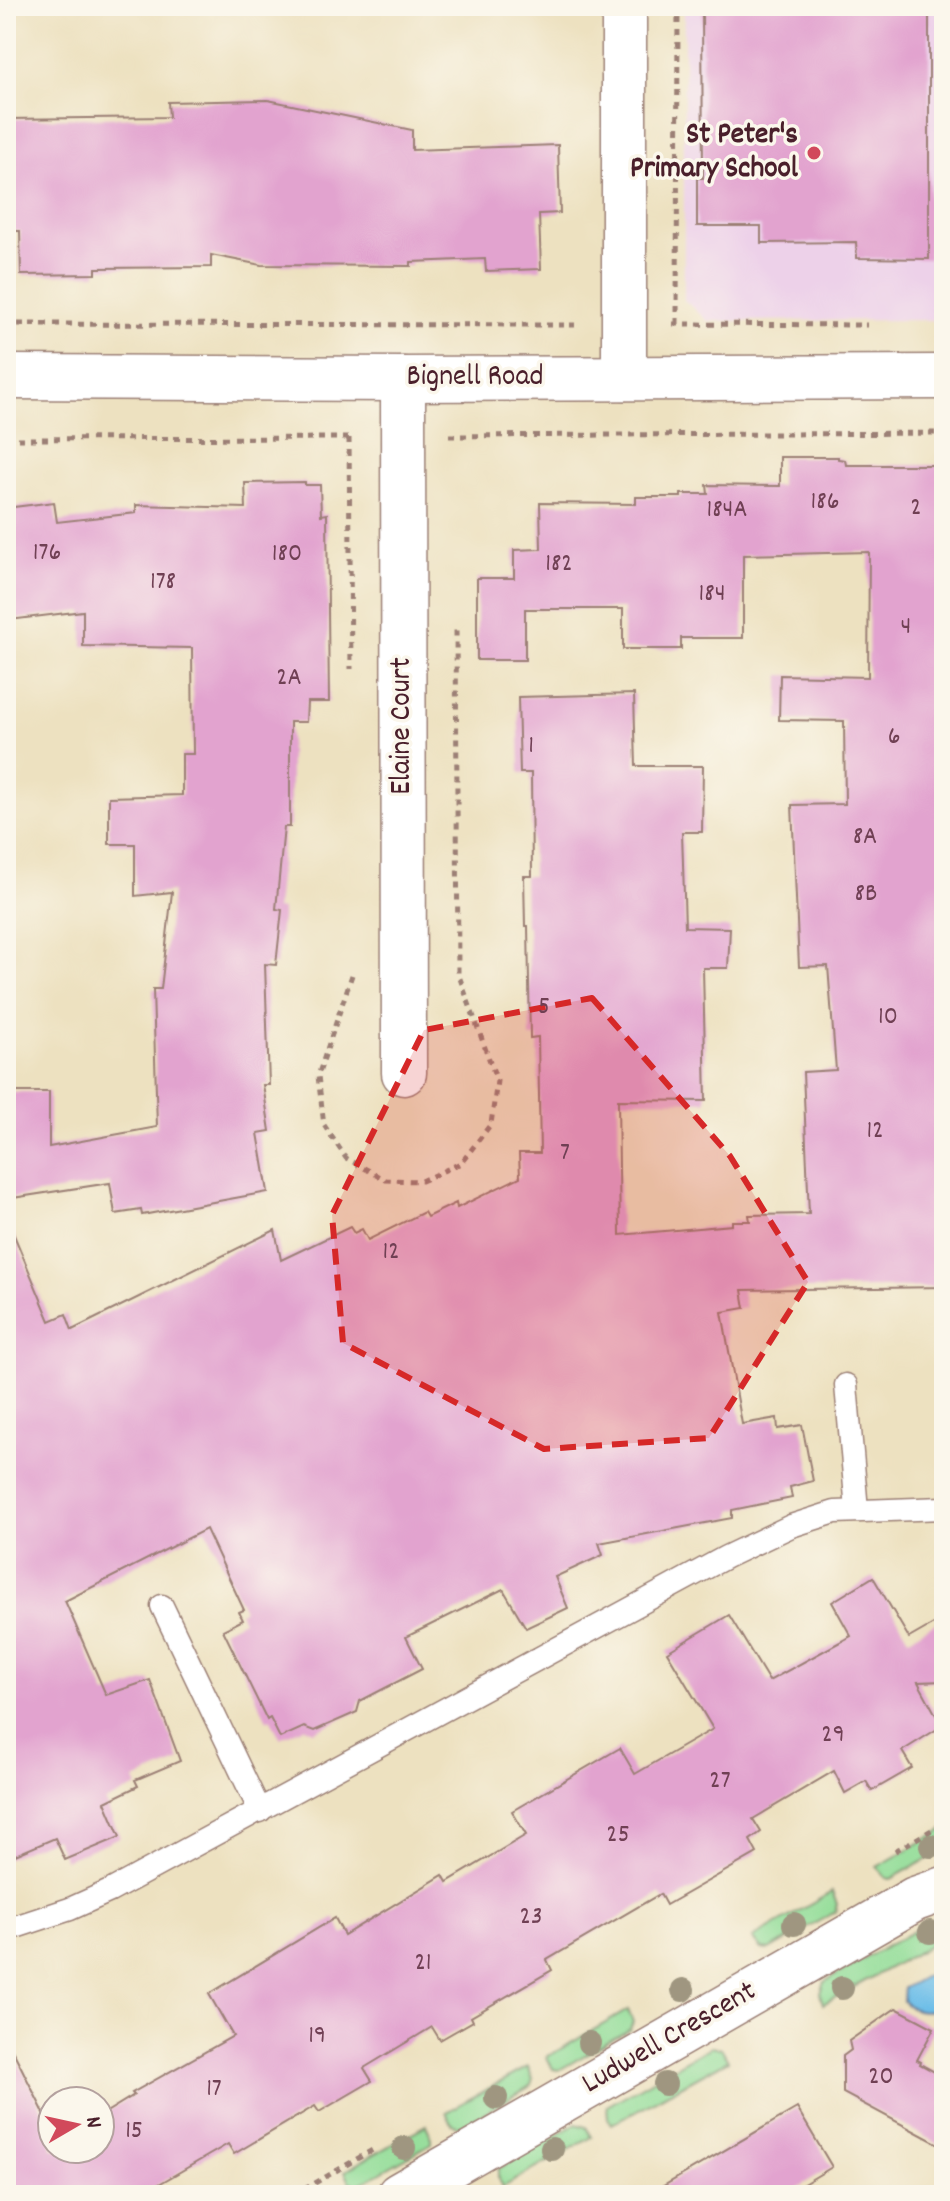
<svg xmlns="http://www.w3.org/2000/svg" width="950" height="2201" font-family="Dekko,sans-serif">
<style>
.built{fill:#edd1e9}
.green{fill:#93dd98;stroke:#6e7e62;stroke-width:2}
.water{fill:#6dbee8;stroke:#5c6e8a;stroke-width:2}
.building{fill:#e2a3cf}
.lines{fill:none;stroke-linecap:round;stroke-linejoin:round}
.service-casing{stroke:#9c8076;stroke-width:25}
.minor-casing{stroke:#9c8076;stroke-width:47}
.path{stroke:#9c8076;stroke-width:5;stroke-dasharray:6 6;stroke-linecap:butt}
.service{stroke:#fff;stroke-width:22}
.minor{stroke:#fff;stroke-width:44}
.tree{fill:#9f9680}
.marked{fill:#d62828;fill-opacity:0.2;stroke:#d62828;stroke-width:6;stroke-dasharray:16 10;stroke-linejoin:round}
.poi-dot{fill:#d1495b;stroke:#fbf7ec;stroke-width:3}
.labels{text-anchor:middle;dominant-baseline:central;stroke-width:7;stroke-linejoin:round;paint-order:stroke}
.number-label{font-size:26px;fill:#704054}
.poi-label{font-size:30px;font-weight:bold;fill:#4a1f2b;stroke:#fbf7ec;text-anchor:end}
.street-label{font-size:30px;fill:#4a1f2b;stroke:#fbf7ec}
</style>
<rect width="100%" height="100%" fill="#fbf7ec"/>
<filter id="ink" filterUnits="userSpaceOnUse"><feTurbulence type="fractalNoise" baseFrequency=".0125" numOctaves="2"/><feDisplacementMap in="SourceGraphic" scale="16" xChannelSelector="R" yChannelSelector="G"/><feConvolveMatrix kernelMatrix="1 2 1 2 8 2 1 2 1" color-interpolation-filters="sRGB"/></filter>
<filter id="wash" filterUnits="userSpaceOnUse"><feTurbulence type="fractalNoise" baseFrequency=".006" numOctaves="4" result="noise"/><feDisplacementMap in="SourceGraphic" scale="32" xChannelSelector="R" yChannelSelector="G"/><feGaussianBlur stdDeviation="1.8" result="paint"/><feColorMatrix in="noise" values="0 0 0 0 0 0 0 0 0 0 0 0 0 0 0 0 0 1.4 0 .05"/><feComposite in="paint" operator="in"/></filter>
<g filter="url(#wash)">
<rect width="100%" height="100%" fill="#ede1c0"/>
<polygon class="built" points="684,6 944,6 944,320 708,321 684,300"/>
<g class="green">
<polygon points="944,1829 944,1850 891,1879 886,1878 877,1867"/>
<polygon points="832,1892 837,1904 835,1912 769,1950 762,1949 753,1938"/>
<polygon points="944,1918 944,1938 823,2004 820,1993 824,1982 933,1920"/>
<polygon points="628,2010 633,2022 630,2029 559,2070 553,2069 547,2057"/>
<polygon points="712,2046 722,2049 728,2060 612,2124 608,2118 607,2106"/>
<polygon points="528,2067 533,2079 532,2085 460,2127 452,2124 446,2112"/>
<polygon points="576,2124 586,2127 592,2137 503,2187 498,2179 498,2169"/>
<polygon points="426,2125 432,2138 432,2143 358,2185 351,2183 345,2171"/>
</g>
<path class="water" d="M944,1972V2007C929,2012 915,2014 903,2001L904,1988L929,1974Z"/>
<g id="blocks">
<g class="building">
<polygon points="702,6 929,6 929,259 857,258 856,242 761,243 761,226 697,226 697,178 703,178"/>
<polygon points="268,100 412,130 412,150 558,145 560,213 539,214 541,269 486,271 485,259 411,262 411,266 261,265 211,255 211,267 96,268 96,274 21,275 20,231 10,231 9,180 6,180 6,119 169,117 168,102"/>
<polygon points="780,457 838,457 838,459 845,460 846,465 944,465 944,1287 742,1290 745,1308 722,1312 742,1424 777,1418 778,1429 802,1425 813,1481 790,1487 792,1498 732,1510 732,1518 599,1543 603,1555 555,1577 568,1608 526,1628 503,1589 406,1637 422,1669 360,1701 357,1712 314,1731 304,1727 280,1738 270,1718 267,1720 223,1630 243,1620 239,1612 244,1610 206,1529 65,1601 106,1695 150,1680 180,1761 135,1780 138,1786 105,1802 120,1837 65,1860 55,1838 6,1859 6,1216 50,1321 66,1314 72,1330 275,1230 281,1260 350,1227 354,1233 362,1229 368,1240 424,1212 427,1217 456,1203 457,1208 520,1177 519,1153 540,1153 538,1037 530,1038 528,926 525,926 524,876 532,876 531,773 520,773 518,697 634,694 636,766 703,766 702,832 682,832 685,927 730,928 728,968 703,968 706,1101 618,1100 620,1235 732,1225 732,1221 750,1221 749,1215 809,1214 803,1072 836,1070 828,966 799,967 792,805 845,804 844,721 779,720 780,675 868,677 869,552 743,555 743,638 681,638 681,649 623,649 623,609 525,609 525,660 477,660 477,578 514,578 514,550 541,549 540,503 636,504 636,497 681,497 681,494 708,494 707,485 780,486"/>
<polygon points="305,482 305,485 320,485 321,515 327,514 329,702 307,702 306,722 290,722 290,827 284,827 276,909 282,910 276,965 265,964 269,1085 263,1085 270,1131 258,1133 268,1192 142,1215 141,1210 115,1214 110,1183 6,1199 6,1092 49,1092 49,1147 157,1127 153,989 161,989 172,892 135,896 135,844 109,844 109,797 182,795 182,754 193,754 192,648 83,646 83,611 10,620 6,583 6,508 54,502 57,522 136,513 136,505 246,508 245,483"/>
<polygon points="873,1577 909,1638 944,1618 944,1681 918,1682 942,1726 902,1751 912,1768 872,1791 866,1781 845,1793 834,1771 753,1819 761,1832 750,1840 757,1853 666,1905 660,1894 547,1960 552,1970 471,2017 473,2021 440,2040 432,2027 364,2068 372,2081 319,2112 315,2106 234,2154 228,2144 140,2195 6,2195 6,2037 52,2129 52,2149 100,2149 100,2116 134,2095 132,2093 233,2036 209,1994 335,1918 344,1935 443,1875 447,1882 526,1835 512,1811 620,1748 635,1774 713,1729 667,1652 729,1615 769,1681 851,1636 832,1602"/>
<polygon points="896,2008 934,2028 917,2060 921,2062 920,2064 944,2077 944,2147 843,2093 843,2056 851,2050 849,2041"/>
<polygon points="797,2108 832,2167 785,2195 648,2195"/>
</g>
</g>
</g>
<g filter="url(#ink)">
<use href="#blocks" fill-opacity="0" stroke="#9c8076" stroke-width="2"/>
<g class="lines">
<g class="service-casing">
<g id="service">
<polyline points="846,1385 857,1510"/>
<polyline points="162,1606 260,1811"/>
<polyline points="6,1930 70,1909 110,1891 726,1557 791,1526 835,1512 944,1508"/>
</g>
</g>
<g class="minor-casing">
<g id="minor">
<polyline points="624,6 624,378"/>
<polyline points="6,377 403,379 944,377"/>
<polyline points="403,379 404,1073"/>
<polyline points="399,2195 915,1899 944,1889"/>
</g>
</g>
<g class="path">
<polyline points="6,324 575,325"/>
<polyline points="673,324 867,325"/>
<polyline points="677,324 678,6"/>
<polyline points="449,436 944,433"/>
<polyline points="349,438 351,669"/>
<polyline points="6,439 351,438"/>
<polyline points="352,975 318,1076 324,1125 346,1158 386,1180 421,1181 461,1163 491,1124 497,1081 458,973 456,627"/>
<polyline points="895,1851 944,1823"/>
<polyline points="294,2195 376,2148"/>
</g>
<use href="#service" class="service"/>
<use href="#minor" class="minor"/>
</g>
<g class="tree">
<circle cx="931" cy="1846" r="12"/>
<circle cx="794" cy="1924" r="12"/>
<circle cx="930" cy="1932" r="12"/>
<circle cx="842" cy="1988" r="12"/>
<circle cx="683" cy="1990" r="12"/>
<circle cx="589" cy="2043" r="12"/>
<circle cx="665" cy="2084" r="12"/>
<circle cx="496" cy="2098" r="12"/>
<circle cx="404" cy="2148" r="12"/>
<circle cx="552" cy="2149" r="12"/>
</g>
</g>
<path class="marked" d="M592,998L730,1156L808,1282L709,1438L544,1449L343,1343L332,1215L424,1030Z"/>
<circle class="poi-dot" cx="814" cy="153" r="8"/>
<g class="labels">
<g class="number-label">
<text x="825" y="502">186</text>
<text x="916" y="508">2</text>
<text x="727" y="510">184A</text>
<text x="47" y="553">176</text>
<text x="287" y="554">180</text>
<text x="559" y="564">182</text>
<text x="163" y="582">178</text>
<text x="712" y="594">184</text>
<text x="906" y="627">4</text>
<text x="289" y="678">2A</text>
<text x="894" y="737">6</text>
<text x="531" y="746">1</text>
<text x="865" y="837">8A</text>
<text x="866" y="894">8B</text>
<text x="544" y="1007">5</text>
<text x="888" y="1017">10</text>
<text x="875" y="1131">12</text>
<text x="565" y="1153">7</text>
<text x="391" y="1252">12</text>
<text x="833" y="1735">29</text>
<text x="720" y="1781">27</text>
<text x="618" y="1835">25</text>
<text x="531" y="1917">23</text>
<text x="423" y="1963">21</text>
<text x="317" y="2036">19</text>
<text x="881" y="2077">20</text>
<text x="214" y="2089">17</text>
<text x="134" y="2131">15</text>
</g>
<g class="poi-label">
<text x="798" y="136">St Peter's<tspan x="798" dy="34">Primary School</tspan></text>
</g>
<g class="street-label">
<text x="475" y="378">Bignell Road</text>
<text transform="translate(403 726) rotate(-90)">Elaine Court</text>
<text transform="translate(670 2039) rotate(-30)">Ludwell Crescent</text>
</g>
</g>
<rect width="950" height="2201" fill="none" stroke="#fbf7ec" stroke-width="32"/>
<g transform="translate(76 2125) rotate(81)"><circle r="38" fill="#fbf7ec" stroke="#b4a19f" stroke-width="2"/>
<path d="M0-6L14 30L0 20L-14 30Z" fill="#d1495b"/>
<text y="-12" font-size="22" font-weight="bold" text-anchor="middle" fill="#4a1f2b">N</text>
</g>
</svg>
